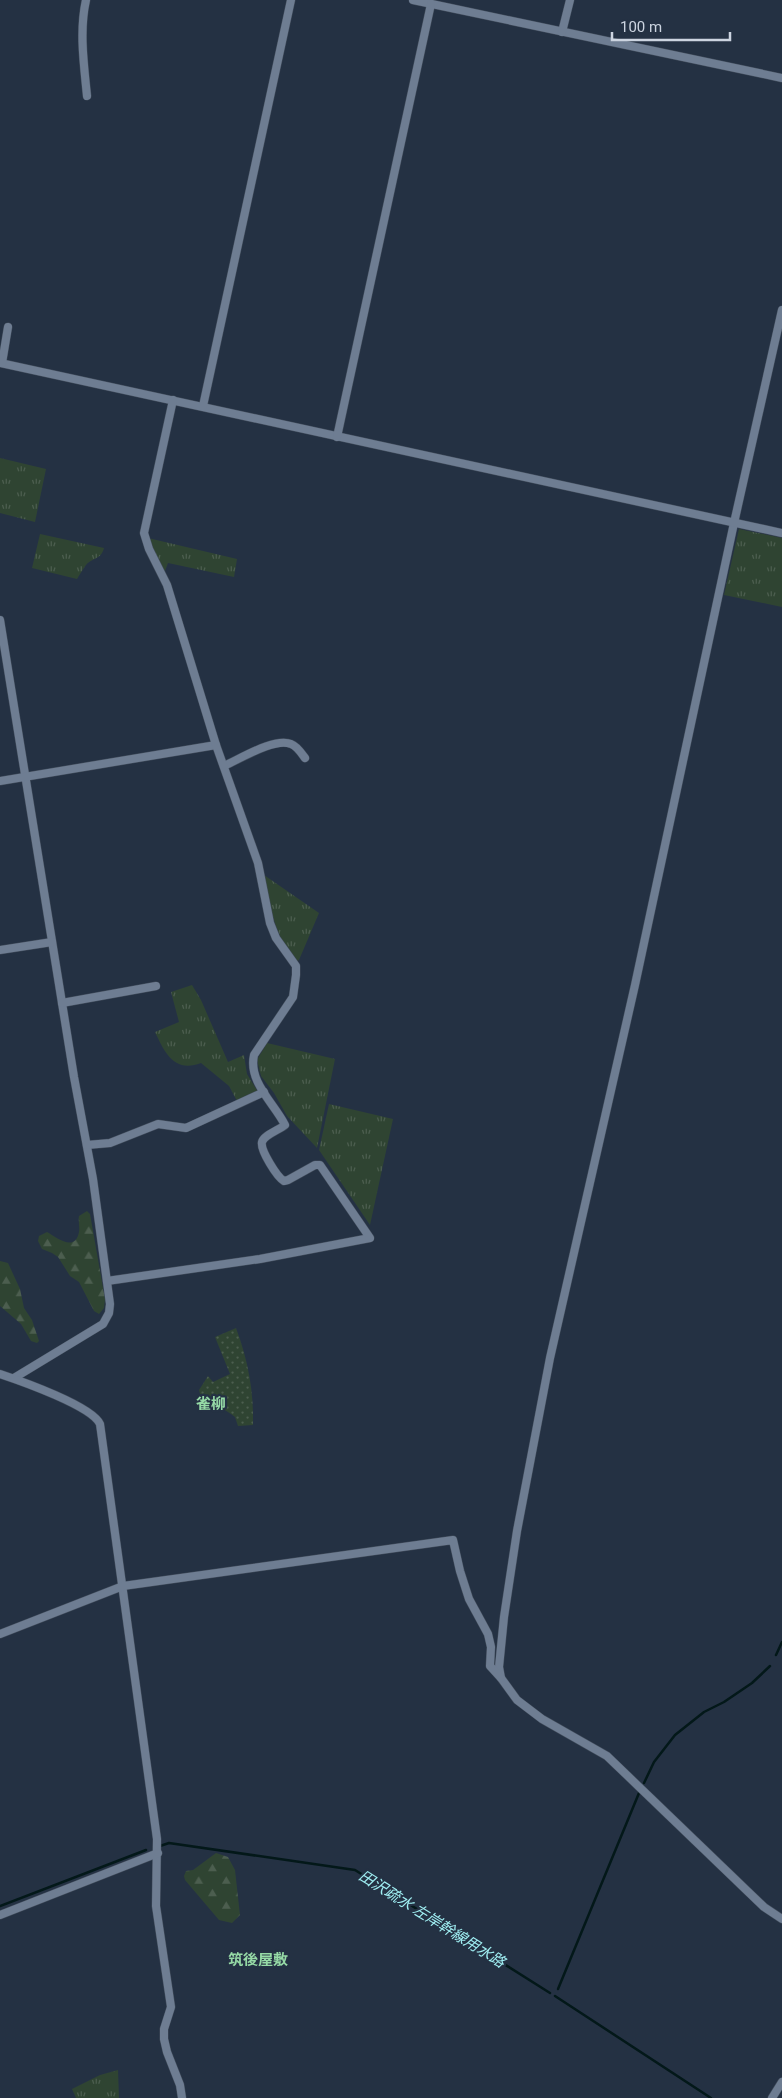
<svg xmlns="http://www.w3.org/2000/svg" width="782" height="2098" font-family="Roboto,'Noto Sans JP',sans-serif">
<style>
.grass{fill:url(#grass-tufts)}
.forest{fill:url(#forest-firs)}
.garden{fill:url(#garden-dots)}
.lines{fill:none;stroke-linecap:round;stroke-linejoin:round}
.stream{stroke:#031819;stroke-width:2.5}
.minor-casing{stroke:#424d5c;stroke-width:9}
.minor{stroke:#6e7d92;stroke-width:8}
.labels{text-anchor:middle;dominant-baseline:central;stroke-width:4.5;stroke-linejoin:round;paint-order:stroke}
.neighbourhood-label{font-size:15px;font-weight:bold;fill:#96daa6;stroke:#243143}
.water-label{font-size:15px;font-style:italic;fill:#a0eff3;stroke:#243143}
</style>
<defs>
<pattern id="grass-tufts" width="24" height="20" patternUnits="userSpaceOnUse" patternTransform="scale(1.25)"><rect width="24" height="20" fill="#2f4432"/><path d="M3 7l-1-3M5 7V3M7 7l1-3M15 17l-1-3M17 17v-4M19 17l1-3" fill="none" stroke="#4c5e4f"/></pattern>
<pattern id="forest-firs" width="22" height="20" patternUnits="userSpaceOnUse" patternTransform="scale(1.25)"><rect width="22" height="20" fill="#2f4432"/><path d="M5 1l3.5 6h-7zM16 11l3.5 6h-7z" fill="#4c5e4f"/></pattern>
<pattern id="garden-dots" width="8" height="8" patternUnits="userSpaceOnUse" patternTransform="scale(1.25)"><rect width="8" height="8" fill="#2f4432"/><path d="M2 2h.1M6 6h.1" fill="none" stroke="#4c5e4f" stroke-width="1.8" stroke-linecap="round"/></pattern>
</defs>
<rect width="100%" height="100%" fill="#243143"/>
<g class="grass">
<polygon points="0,458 46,469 35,522 0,513"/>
<polygon points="739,529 782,538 782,607 724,595"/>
<path d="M40,534L104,548C101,560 93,557 86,565C83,569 80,574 77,579L32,568Z"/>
<polygon points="148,538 237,559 234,577 168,563 165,571 151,547"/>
<path d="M264,875L319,913L299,960L297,961C274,937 270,905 264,875Z"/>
<path d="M192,985L201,1000L228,1062L244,1055L247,1074L258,1092L237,1101L229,1086L201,1063C174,1073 165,1053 155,1032L179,1022L171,992Z"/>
<polygon points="267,1043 335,1059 317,1148 287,1116 274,1093 261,1076 257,1060"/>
<polygon points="329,1104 393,1119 370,1225 319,1150"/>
<polygon points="118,2070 119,2098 76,2098 72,2089 100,2075"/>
</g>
<g class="forest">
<path d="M87,1211L90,1214L105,1299L104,1308L99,1314L94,1311L79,1282L70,1276L58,1257L52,1253L42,1249L38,1241L39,1236L47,1232C56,1237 75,1253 79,1232C80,1227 78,1221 79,1216Z"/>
<polygon points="0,1261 8,1263 20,1289 24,1308 32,1320 39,1341 37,1343 31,1341 21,1324 0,1306"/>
<polygon points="216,1853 228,1857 235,1870 240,1915 232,1923 219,1920 185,1880 184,1876 186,1871 193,1870"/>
</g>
<path class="garden" d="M236,1328C248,1360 254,1392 253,1425L238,1426L235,1417L231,1414L200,1394L199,1390L208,1376L213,1382L230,1374L215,1337Z"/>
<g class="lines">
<g class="stream">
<polyline points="776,1655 782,1642"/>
<polyline points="644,1783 654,1762 675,1735 704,1712 724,1702 752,1683 770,1666"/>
<polyline points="160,1846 169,1843 355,1870 550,1993"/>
<polyline points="0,1906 146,1850"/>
<polyline points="558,1989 639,1793"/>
<polyline points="555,1996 711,2098"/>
</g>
<g class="minor-casing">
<g id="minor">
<path d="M86,0C79,31 84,65 87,96"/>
<polyline points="413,0 782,78"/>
<polyline points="562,32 570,0"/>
<polyline points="782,310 734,523 635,985 550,1358 517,1531 504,1617 499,1667 501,1678 517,1700 542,1719 607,1756 764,1907 782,1919"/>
<polyline points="0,363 782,533"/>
<polyline points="2,363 8,327"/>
<polyline points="203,406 291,0"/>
<polyline points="337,437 431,4"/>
<polyline points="0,620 74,1077 93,1179 110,1304 109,1313 103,1324 14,1378"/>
<path d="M224,766C240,759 275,737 291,744C297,746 302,754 305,758"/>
<polyline points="0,781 216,745"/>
<polyline points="0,950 52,942"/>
<polyline points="62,1003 156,986"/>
<polyline points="87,1145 110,1143 158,1124 186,1128 264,1092"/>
<path d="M107,1281L260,1259L370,1238L320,1165H315L288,1180L284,1181C277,1177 260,1150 262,1142C264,1135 279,1130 285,1125C274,1103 248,1082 254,1055L293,997L296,975V966L276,938L270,923L258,863L216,745L167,585L149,549L144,533L173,400"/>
<path d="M0,1374C21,1381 92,1406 100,1424L157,1839L156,1906L171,2007L164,2029V2039L167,2052L180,2085L182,2098"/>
<polyline points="0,1634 123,1586 453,1540 460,1571 469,1599 488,1634 491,1647 490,1666 501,1678"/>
<polyline points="0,1915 158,1853"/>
<polyline points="772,2098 782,2082"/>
</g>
</g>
<use href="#minor" class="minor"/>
</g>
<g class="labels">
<g class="neighbourhood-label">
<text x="211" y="1404">雀柳</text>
<text x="258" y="1960">筑後屋敷</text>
</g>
<g class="water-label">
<text transform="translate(432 1919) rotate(32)">田沢疏水 左岸幹線用水路</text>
</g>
</g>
<path d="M612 32v8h118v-8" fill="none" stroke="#ccd4e0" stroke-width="2.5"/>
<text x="620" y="32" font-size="15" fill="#ccd4e0" stroke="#243143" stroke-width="4" paint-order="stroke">100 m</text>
</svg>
